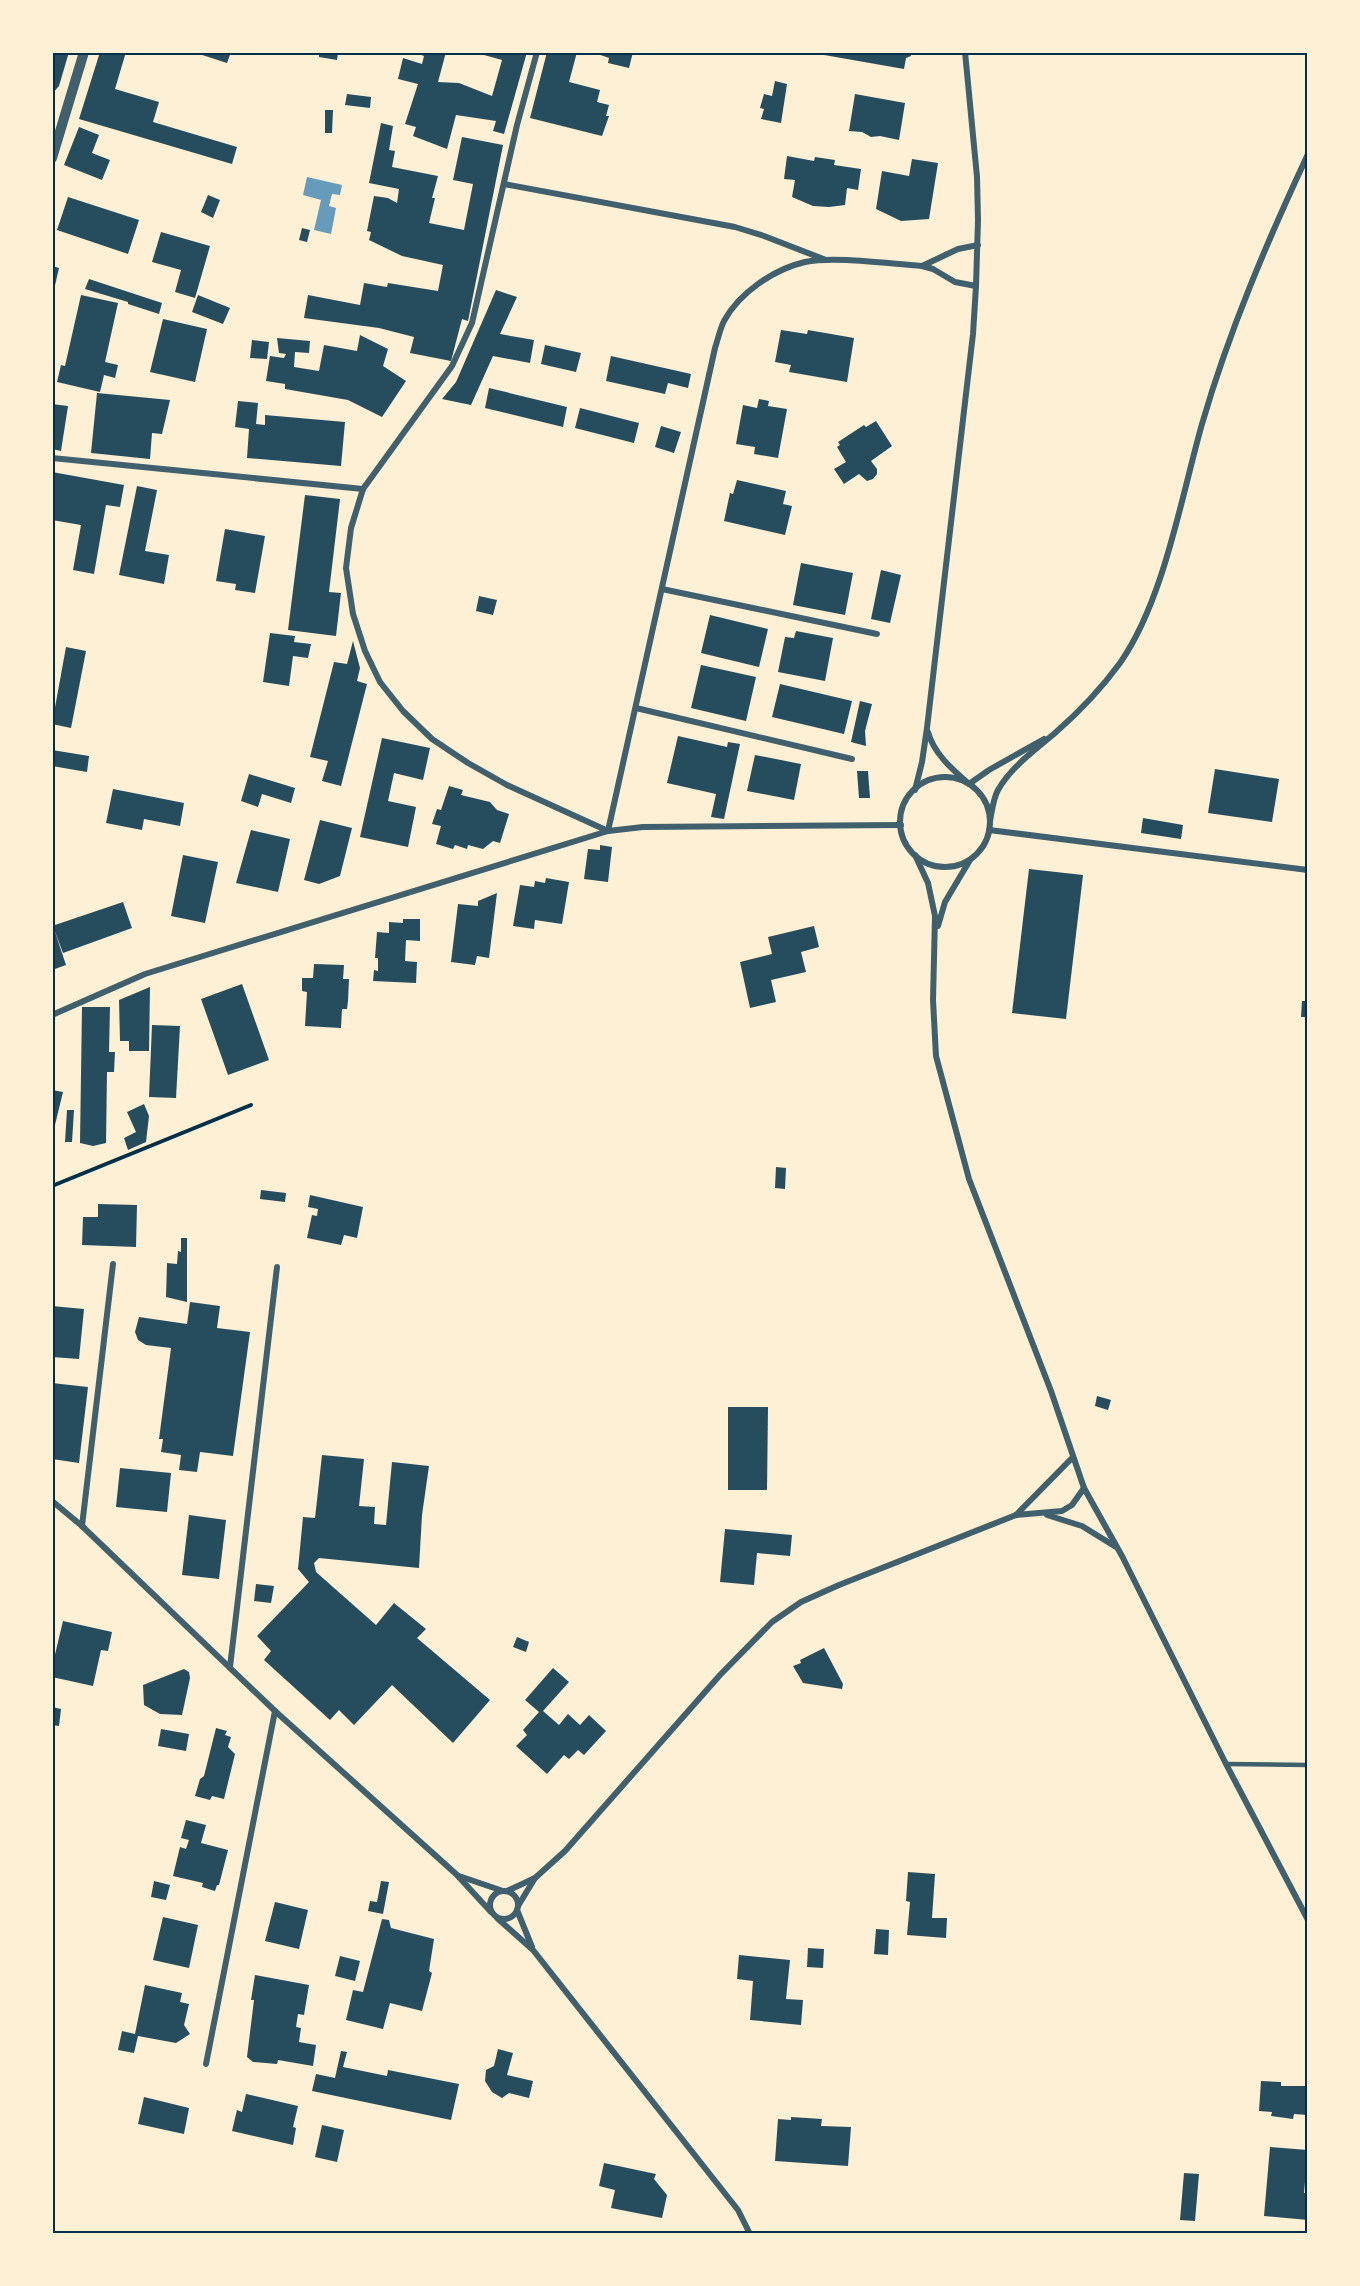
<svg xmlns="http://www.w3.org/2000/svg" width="1360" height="2286" font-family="'Public Sans',sans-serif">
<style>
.water{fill:#669bbc}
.building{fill:#264d5e}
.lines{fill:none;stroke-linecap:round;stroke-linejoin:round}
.path{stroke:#003049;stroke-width:4}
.service{stroke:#3f606c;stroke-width:4.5}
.minor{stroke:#3f606c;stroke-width:6}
.tertiary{stroke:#3f606c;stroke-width:10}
.neatline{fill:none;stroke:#003049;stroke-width:2}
</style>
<rect width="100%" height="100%" fill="#fdf0d5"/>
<polygon class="water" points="307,177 342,185 340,195 332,194 329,206 336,208 331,234 314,230 321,200 303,195"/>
<g class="building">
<polygon points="52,52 69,52 59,86 52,94"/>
<polygon points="100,52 126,52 115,89 159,102 153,122 237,147 232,164 79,119"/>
<polygon points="193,52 231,52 227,63"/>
<polygon points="319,52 338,52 337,60 319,57"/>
<polygon points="414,52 446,52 438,82 459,83 492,96 502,60 484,55 485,52 527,52 504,134 493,131 496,121 456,115 447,149 413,136 416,127 405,124 418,84 398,79 403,58 422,64 424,56"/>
<polygon points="547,52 577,52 569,82 600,90 597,102 609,105 606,116 609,116 602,136 530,118"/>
<polygon points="592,52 633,52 629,68 608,63 609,58"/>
<polygon points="807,52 911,52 911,56 906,58 904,69"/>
<polygon points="775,81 787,84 781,123 761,119 764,109 760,108 764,94 772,96"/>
<polygon points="347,94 371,97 370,108 345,105"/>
<polygon points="855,94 905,103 899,140 880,136 871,137 862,132 849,131"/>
<polygon points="325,110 333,110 332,133 325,133"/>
<polygon points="381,123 393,126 389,150 395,151 392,167 438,176 432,198 435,198 429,223 464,230 473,184 453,180 462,137 503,145 468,321 462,319 451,361 410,353 414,337 379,328 304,318 308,295 360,305 364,283 387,287 388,283 438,291 443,265 402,256 369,240 371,232 367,231 374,196 388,198 397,203 399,189 369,183"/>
<polygon points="79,127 99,135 92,153 110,160 102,180 64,165"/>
<polygon points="787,156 814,161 815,157 835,160 834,165 861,169 858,190 847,188 845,205 829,207 813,206 792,197 795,180 784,179"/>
<polygon points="912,159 938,163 929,219 901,221 876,209 882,171 909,176"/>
<polygon points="208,195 220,200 213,218 201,212"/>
<polygon points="68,197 139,220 128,254 57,230"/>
<polygon points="302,228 310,230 307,242 299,240"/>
<polygon points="161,232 210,246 195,298 175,292 181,270 152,262"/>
<polygon points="52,266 59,268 53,294 52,294"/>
<polygon points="89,279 162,303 159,314 128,304 128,302 85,289"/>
<polygon points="496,290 517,297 500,334 534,340 530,363 493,356 471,405 442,399 456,382"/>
<polygon points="81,295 118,303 105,362 118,365 115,378 104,375 100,392 57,382 61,365 65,366"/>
<polygon points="198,295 230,308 223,324 192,312"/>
<polygon points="163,319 207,329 195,382 150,372"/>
<polygon points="781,330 807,334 808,330 854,338 847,382 789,372 791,365 775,362"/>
<polygon points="360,335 388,349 383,366 406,381 382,417 348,400 285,389 285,384 266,381 270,356 284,358 286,354 279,353 277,338 310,341 309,353 295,352 294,367 319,371 324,345 357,351"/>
<polygon points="252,340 269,342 267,359 250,358"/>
<polygon points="545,345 581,353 576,372 541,364"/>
<polygon points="611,356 691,374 688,388 668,383 665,394 606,381"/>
<polygon points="489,388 567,407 563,427 485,408"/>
<polygon points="97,393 170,400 162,434 152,433 150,459 91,453"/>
<polygon points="759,399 769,401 768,406 787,409 778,458 754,454 755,447 736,444 743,405 757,408"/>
<polygon points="238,401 258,403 256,424 265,425 265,415 345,422 341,466 247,458 249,429 235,427"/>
<polygon points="52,404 68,406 61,451 52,449"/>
<polygon points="580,408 639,423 634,443 575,428"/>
<polygon points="876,421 892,446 871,461 877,469 877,474 873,479 867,481 859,474 844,484 834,469 846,462 837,447 840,445 838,442 864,425 866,427"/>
<polygon points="661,426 681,432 674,453 655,447"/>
<polygon points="52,472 124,485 120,507 106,505 94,574 73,570 81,525 52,520"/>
<polygon points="737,480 786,491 783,504 792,506 785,535 724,521 730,493 733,494"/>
<polygon points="137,486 157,490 145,551 169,555 164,584 119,575"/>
<polygon points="305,495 340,499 329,592 341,593 336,636 288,630"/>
<polygon points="225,529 265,536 255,593 235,590 236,584 216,581"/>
<polygon points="801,563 853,573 845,615 793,605"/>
<polygon points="881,570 901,575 890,623 871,619"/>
<polygon points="479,596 497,600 493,615 476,611"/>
<polygon points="710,615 768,629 759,667 701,653"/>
<polygon points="796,631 833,638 825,681 778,672 785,637 794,638"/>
<polygon points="270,633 295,636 294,642 311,644 308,658 293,656 289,686 263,682"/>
<polygon points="353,641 360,668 357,681 367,684 341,786 322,781 328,761 310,757 334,662 347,664"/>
<polygon points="66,647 86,651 71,728 52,724"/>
<polygon points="701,665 756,677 746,721 691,708"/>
<polygon points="780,684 852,701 844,734 772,717"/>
<polygon points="860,701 872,704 865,731 866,746 851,742"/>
<polygon points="678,736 727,747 728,742 740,744 724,819 711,817 716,794 667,783"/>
<polygon points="382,738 430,748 423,780 394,773 388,801 416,807 408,847 360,837"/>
<polygon points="52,750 89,756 87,772 52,766"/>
<polygon points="755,755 801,764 794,800 747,791"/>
<polygon points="1215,769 1279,779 1272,822 1208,813"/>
<polygon points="857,771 868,771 870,798 859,798"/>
<polygon points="249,774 295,788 291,803 262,794 258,807 241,801"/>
<polygon points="449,786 463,790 461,795 490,802 497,810 509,814 500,843 493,841 483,849 468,845 467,849 455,845 453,849 436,844 441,826 432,824 437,809 441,810"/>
<polygon points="113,789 184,803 180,826 144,819 142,830 106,823"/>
<polygon points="1143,818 1183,825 1181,839 1141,833"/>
<polygon points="320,820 352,828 340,876 319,884 304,880"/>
<polygon points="251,830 290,839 278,892 236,883"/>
<polygon points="600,845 612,847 608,882 584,879 588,849 600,850"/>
<polygon points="183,855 218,862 205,923 171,916"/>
<polygon points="1029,869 1083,875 1066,1019 1012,1013"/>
<polygon points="546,878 569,882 562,924 535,920 534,929 513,926 520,885 534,887 535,881 545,883"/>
<polygon points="497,893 489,958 477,956 475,965 451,962 458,904 478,906 478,901"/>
<polygon points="123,902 132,928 63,953 54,929 66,965 52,970 52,926"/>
<polygon points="403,919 420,919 420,941 406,940 405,961 417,962 416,983 373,981 374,970 378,971 378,958 375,958 377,932 389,933 389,922 403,923"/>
<polygon points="814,926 819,947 801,952 806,972 771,980 776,1002 750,1008 740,962 772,954 768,937"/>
<polygon points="314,964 344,965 343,979 349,979 348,1001 347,1009 342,1009 341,1028 305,1026 307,992 302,991 302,978 313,978"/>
<polygon points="242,984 269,1060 228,1075 201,999"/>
<polygon points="150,987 149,1051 129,1051 129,1041 120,1041 119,1000"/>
<polygon points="1302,1001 1308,1001 1308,1017 1301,1017"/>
<polygon points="82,1007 110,1007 109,1052 115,1052 114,1072 107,1072 106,1143 93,1146 80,1143"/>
<polygon points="152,1025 180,1026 176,1098 149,1097"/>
<polygon points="52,1090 63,1092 53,1133 52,1133"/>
<polygon points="144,1104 149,1116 146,1142 128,1150 124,1138 136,1132 127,1112"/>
<polygon points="67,1110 74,1110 72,1142 65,1142"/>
<polygon points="776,1167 786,1168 785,1189 775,1188"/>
<polygon points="261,1190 286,1193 285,1202 260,1199"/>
<polygon points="310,1195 363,1207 357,1238 344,1235 341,1245 307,1238 312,1215 317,1216 318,1209 308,1207"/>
<polygon points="98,1204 137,1205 136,1247 82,1245 83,1217 98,1217"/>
<polygon points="181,1238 187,1238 187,1302 166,1297 167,1263 177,1264 178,1251 181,1252"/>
<polygon points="190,1302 220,1306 217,1328 250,1332 233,1456 200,1452 197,1472 179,1470 181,1455 161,1452 163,1439 159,1439 171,1348 146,1345 138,1340 135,1332 139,1317 187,1324"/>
<polygon points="52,1306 84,1309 79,1359 52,1357"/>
<polygon points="52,1383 88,1387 79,1463 52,1459"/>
<polygon points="1097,1396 1111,1400 1108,1410 1095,1406"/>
<polygon points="728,1407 768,1407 767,1490 728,1490"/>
<polygon points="322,1455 364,1459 359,1506 375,1507 374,1524 386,1525 392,1462 429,1466 422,1515 419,1568 319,1558 314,1563 316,1572 376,1625 394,1603 426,1629 417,1638 490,1700 453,1743 392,1685 354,1725 339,1710 330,1720 264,1660 271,1651 257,1636 309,1582 298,1569 303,1517 315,1518"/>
<polygon points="120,1468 171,1473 167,1512 116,1507"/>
<polygon points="189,1515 226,1520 219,1579 182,1575"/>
<polygon points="725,1529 792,1535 790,1556 757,1553 754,1585 720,1582"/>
<polygon points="256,1584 274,1586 271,1603 254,1601"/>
<polygon points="63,1621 112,1632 108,1651 101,1650 93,1686 52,1677 52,1667"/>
<polygon points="517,1637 529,1642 526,1652 513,1647"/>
<polygon points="824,1648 843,1684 842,1689 803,1683 793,1666 801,1663 800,1660"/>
<polygon points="553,1668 569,1682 543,1711 559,1725 568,1714 580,1725 589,1715 606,1731 584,1755 578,1750 569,1759 564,1755 547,1774 516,1746 527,1735 523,1730 539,1712 525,1700"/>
<polygon points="184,1669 189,1672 190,1678 182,1715 160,1714 144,1705 143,1685"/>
<polygon points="52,1707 61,1709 59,1726 52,1725"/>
<polygon points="216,1728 227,1731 225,1735 231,1737 228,1747 235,1754 224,1799 212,1796 210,1800 195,1796 200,1779 204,1776"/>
<polygon points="161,1729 189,1734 186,1751 158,1746"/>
<polygon points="186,1820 206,1825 201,1843 228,1850 219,1885 217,1885 215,1891 202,1887 203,1883 173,1876 180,1847 186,1849 189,1840 181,1838"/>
<polygon points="908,1872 935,1874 932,1918 947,1918 946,1938 907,1935 910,1902 906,1901"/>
<polygon points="154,1881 170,1885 166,1900 151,1897"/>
<polygon points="381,1881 389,1882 383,1914 368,1911 370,1901 377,1902"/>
<polygon points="275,1902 308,1910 299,1949 265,1941"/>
<polygon points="163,1917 198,1925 189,1968 153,1960"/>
<polygon points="382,1919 389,1920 391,1928 434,1939 429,1971 432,1973 422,2011 390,2003 383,2029 346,2020 353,1990 363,1992"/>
<polygon points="876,1929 889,1930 888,1955 874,1954"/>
<polygon points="808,1948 824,1949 823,1968 807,1967"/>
<polygon points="739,1955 790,1960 786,1999 803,2000 801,2025 750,2020 753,1981 737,1979"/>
<polygon points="340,1956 360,1961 355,1981 335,1976"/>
<polygon points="255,1975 309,1985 304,2015 298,2014 296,2027 301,2028 299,2042 316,2045 313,2066 278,2060 277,2064 253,2062 247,2057 254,2000 251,2000"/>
<polygon points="145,1985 182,1993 180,2002 189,2004 184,2025 190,2034 176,2043 138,2036 134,2053 118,2050 122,2031 135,2034"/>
<polygon points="498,2049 513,2053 507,2075 533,2081 529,2098 509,2093 502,2098 492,2092 485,2081 486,2070 494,2066"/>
<polygon points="341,2051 347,2052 343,2067 387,2076 388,2070 459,2084 451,2120 312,2091 316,2074 335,2078"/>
<polygon points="1261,2081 1281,2082 1281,2086 1308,2086 1308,2115 1294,2114 1293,2119 1271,2116 1272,2112 1259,2111"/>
<polygon points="246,2094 298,2106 293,2127 296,2128 293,2145 232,2131 237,2110 242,2112"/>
<polygon points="144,2097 189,2108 184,2134 138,2124"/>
<polygon points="791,2117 822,2119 821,2126 851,2127 848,2166 775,2161 778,2119 791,2120"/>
<polygon points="322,2125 344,2130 337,2162 315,2157"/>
<polygon points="1270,2147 1308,2150 1304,2193 1308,2193 1308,2220 1264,2216"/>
<polygon points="604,2163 656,2174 654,2179 667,2195 662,2218 611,2208 615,2190 599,2186"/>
<polygon points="1184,2173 1199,2174 1195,2221 1180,2220"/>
</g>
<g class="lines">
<polyline class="path" points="52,1186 251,1105"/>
<polyline class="service" points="1226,1764 1308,1765"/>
<g class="minor">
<polyline points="537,52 517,125 472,323 452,366 363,489 351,528 346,568 353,614 365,651 380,682 403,711 432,739 468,763 507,785 608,831"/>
<polyline points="504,184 735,227 764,236 826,260"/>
<polyline points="922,266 958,249 978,245"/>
<polyline points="52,458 363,489"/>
<polyline points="662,589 877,634"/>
<polyline points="636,708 852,759"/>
<path d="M928,732C934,754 952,769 969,784L989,770L1044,739"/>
<circle cx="945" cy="822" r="45"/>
<polyline points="915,790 922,762 927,728 973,334 976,286 978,220 977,177 965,52"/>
<path d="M990,821C992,811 993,799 998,790C1011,767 1035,750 1055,733C1079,712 1101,689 1120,663C1164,600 1181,498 1202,424C1229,331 1267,242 1308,154"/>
<polyline points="989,830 1308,870"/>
<path d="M608,831L715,348C718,339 720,329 724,321C739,293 774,269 805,262C836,256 889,264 922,266L933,269L955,282L976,286"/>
<polyline points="915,855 928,883 935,916 933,1000 936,1056 969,1179 1051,1391 1084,1488 1122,1556 1226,1764 1308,1920"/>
<polyline points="938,926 945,902 970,860"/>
<polyline points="52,1015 145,974 608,831 643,827 901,825"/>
<polyline points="52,1501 82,1526 275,1711 456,1874 491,1912"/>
<polyline points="1016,1515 1073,1457"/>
<polyline points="1047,1515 1082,1526 1116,1547"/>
<polyline points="82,1526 113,1264"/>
<polyline points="230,1667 277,1267"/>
<polyline points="459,1876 503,1891"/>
<circle cx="504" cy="1905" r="14"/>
<polyline points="507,1891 535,1878"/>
<polyline points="518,1906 535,1878 565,1851 720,1675 772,1622 801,1602 839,1585 1016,1515 1062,1511 1072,1505 1084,1488"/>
<polyline points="517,1910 532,1947"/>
<polyline points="497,1918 533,1950 738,2210 750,2234"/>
<polyline points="206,2064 275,1711"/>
</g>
<polyline class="tertiary" points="52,158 84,52"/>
</g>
<rect width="1360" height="2286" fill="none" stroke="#fdf0d5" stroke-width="108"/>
<rect x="54" y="54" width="1252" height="2178" class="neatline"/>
</svg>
